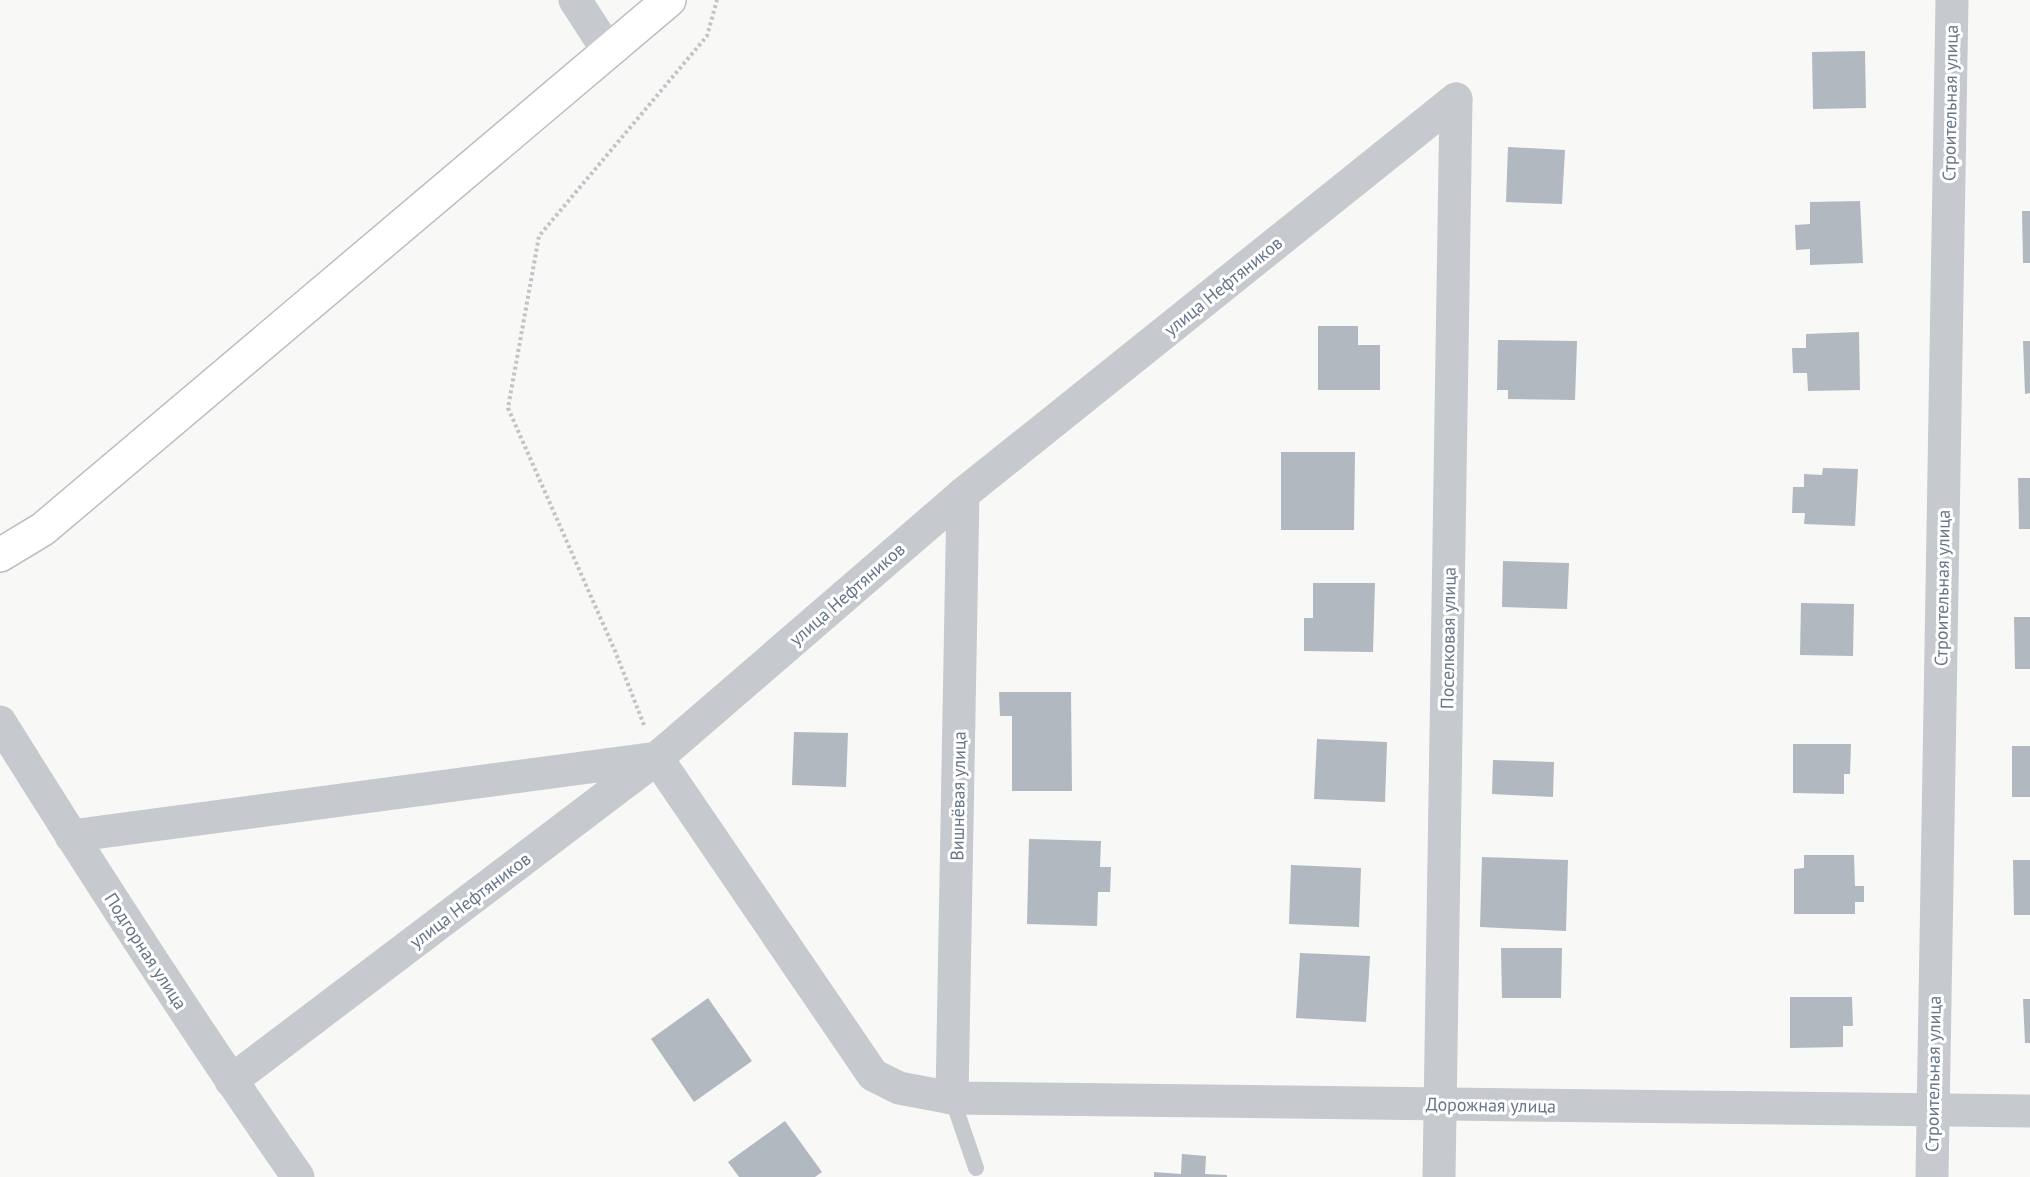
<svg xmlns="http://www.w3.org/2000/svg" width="2030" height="1177" font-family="'PT Sans',sans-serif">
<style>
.building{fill:#b1b8bf}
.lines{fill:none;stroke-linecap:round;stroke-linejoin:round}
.secondary-casing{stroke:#babfc4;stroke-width:36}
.path{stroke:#c2c3c6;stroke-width:4;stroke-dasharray:3 3;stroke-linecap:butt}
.service{stroke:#c6c9ce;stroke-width:16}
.minor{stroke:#c6c9ce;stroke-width:33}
.secondary{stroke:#fff;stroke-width:33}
.labels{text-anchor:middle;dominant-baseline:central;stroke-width:6;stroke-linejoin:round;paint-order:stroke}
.street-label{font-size:18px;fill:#667689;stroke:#fff}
</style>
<rect width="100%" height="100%" fill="#f8f8f6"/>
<g class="building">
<polygon points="1865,51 1866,108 1813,109 1812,52"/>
<polygon points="1508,147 1565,150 1562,204 1506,202"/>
<polygon points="1860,201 1863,263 1810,265 1810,249 1796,250 1795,225 1810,224 1810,202"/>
<polygon points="2022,211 2030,211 2030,263 2023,263"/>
<polygon points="1318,326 1358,326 1358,345 1380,345 1380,390 1318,390"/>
<polygon points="1859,332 1860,390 1808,391 1807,373 1793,373 1792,348 1806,348 1806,334"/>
<polygon points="1498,340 1577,341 1575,400 1508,399 1508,390 1497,390"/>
<polygon points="2023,341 2030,341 2030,393 2025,394"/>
<polygon points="1281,452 1355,452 1354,530 1281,530"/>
<polygon points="1823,468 1858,469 1855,526 1804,524 1805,513 1792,513 1793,487 1804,487 1804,474 1822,475"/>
<polygon points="2018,478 2030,478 2030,529 2019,529"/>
<polygon points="1503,561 1569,563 1567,609 1502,607"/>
<polygon points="1313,583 1375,583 1373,652 1304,651 1304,618 1313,618"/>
<polygon points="1801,603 1854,604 1853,656 1800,655"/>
<polygon points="2014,617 2030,617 2030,669 2015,669"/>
<polygon points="999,692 1071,692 1072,791 1012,791 1012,716 1000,716"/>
<polygon points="794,732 848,733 846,787 792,785"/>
<polygon points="1317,739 1387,742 1385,802 1314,799"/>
<polygon points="1793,744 1851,744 1850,774 1844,774 1844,794 1793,793"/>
<rect x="2012" y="746" width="18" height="51"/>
<polygon points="1493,760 1554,762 1553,797 1492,794"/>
<polygon points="1029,839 1101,841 1100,867 1111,867 1110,892 1098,892 1097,926 1027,924"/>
<polygon points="1804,855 1854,855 1855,886 1864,886 1864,902 1855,902 1855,914 1794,914 1794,869 1804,868"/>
<polygon points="1482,857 1568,860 1566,931 1480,927"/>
<polygon points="2013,860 2030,860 2030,915 2014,915"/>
<polygon points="1291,865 1361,868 1359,927 1289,924"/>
<polygon points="1501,948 1562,948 1561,998 1502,998"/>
<polygon points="1300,953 1370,956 1366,1022 1296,1018"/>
<polygon points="1790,997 1852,997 1853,1026 1843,1026 1843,1047 1790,1048"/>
<polygon points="708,998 752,1061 694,1102 651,1039"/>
<polygon points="2023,999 2030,999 2030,1043 2025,1043"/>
<polygon points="785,1121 822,1172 815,1177 739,1177 728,1162"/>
<polygon points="1182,1154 1206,1156 1205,1174 1227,1175 1227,1177 1154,1177 1154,1172 1181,1174"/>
</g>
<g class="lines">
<g class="secondary-casing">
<polyline id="secondary" points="0,555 43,529 669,0"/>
</g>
<polyline class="path" points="644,725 615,651 508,408 539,236 707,36 717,0"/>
<polyline class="service" points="952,1098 976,1168"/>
<g class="minor">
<polyline points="575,0 608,51"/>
<path d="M0,722C96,876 194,1028 298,1177"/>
<polyline points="71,836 657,758 873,1075 899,1088 952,1098 2030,1111"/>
<polyline points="231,1081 657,758 963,494 1456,99"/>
<polyline points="952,1098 963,494"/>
<polyline points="1439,1177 1456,99"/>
<polyline points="1932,1177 1952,0"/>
</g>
<use href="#secondary" class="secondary"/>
</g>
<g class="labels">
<g class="street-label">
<text transform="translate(1950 103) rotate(-89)">Строительная улица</text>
<text transform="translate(1223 286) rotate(-39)">улица Нефтяников</text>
<text transform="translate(1942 588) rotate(-89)">Строительная улица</text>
<text transform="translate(847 594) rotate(-41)">улица Нефтяников</text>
<text transform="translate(1448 638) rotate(-89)">Поселковая улица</text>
<text transform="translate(958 796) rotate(-89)">Вишнёвая улица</text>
<text transform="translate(470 900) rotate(-37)">улица Нефтяников</text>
<text transform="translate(146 951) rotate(57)">Подгорная улица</text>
<text transform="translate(1933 1074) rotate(-89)">Строительная улица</text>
<text transform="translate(1491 1105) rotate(1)">Дорожная улица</text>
</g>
</g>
</svg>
